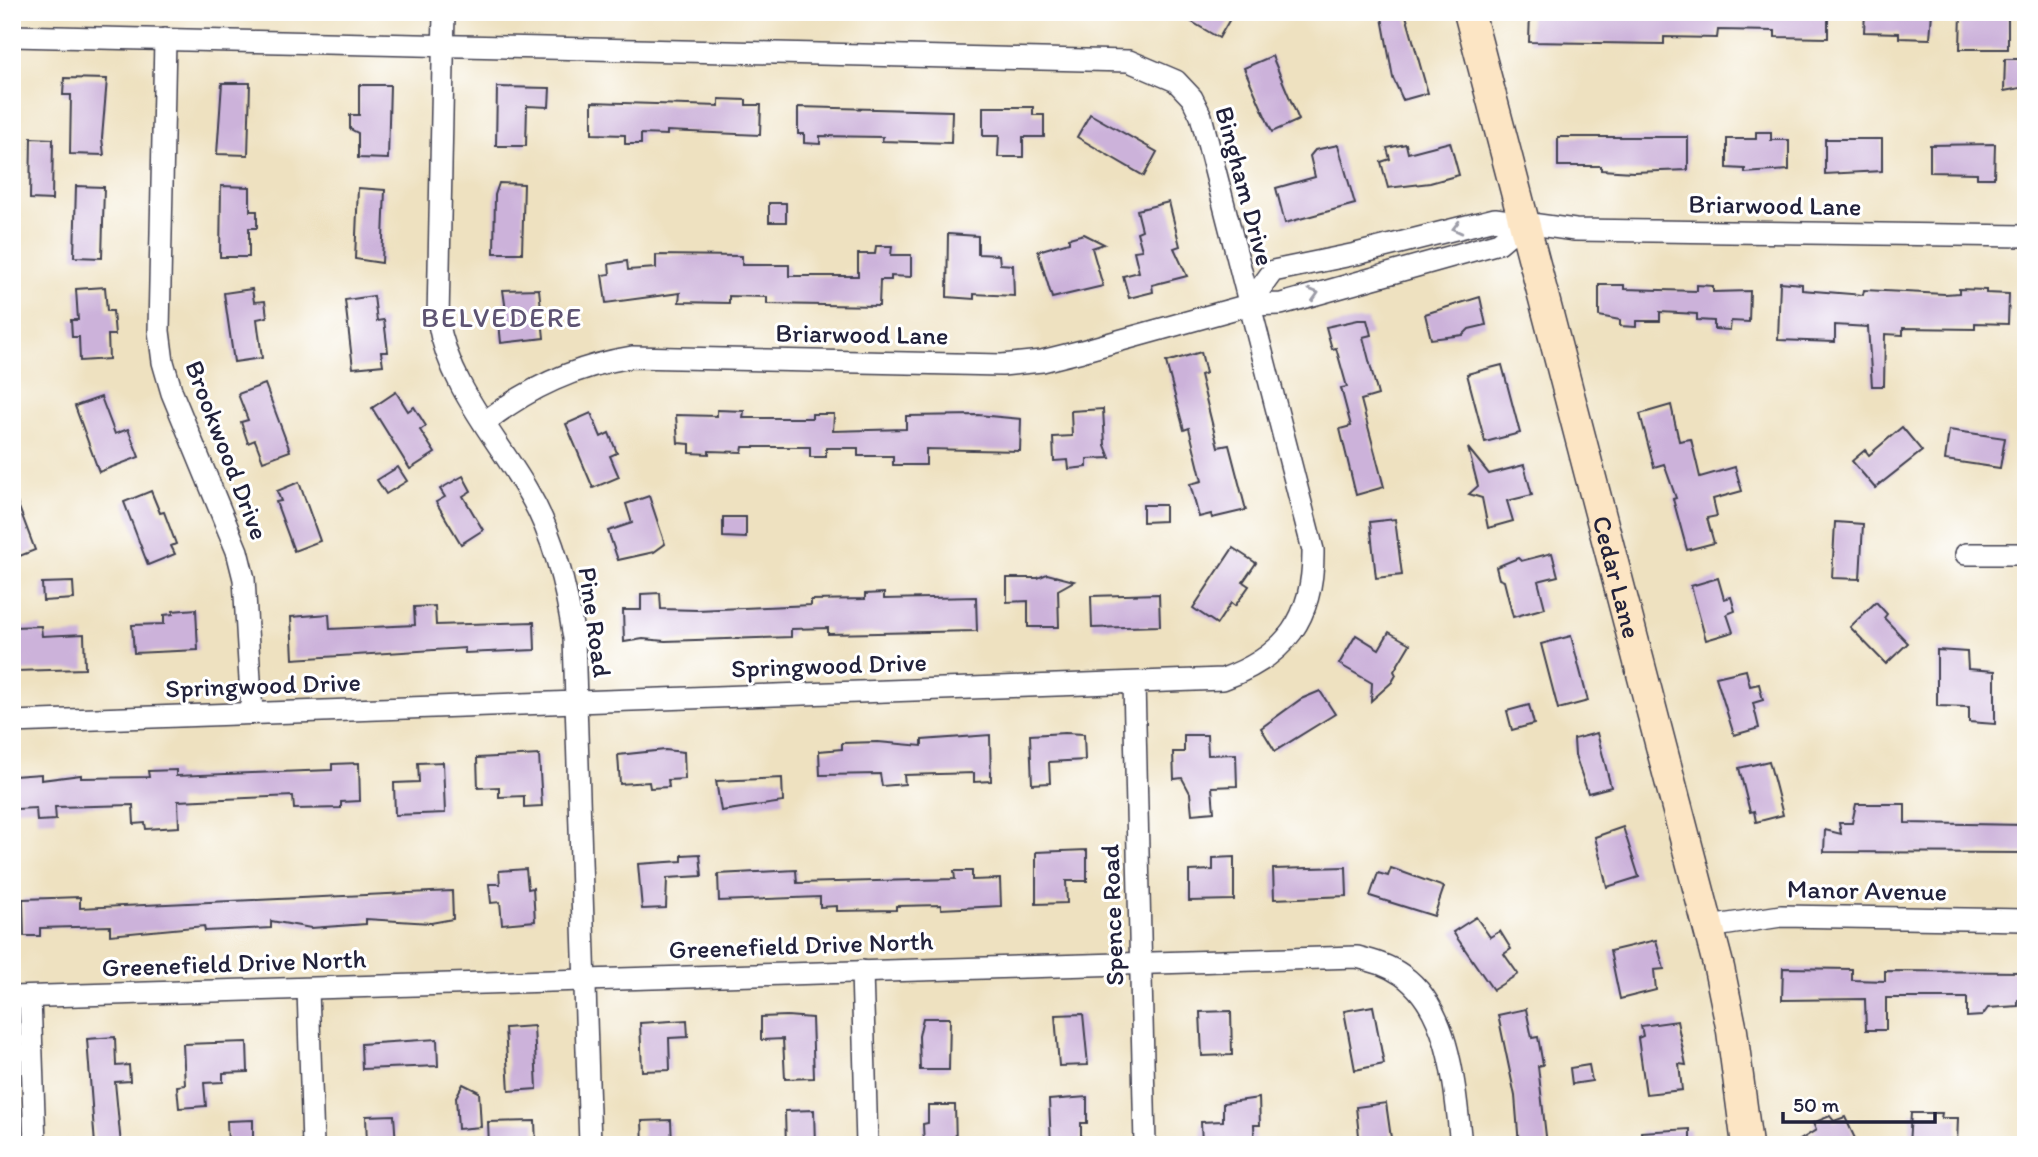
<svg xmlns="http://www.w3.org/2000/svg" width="2038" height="1157" font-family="Itim,sans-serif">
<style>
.building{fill:#ccb2da}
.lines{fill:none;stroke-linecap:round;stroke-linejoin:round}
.street-casing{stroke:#413f4f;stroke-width:24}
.secondary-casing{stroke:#413f4f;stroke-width:33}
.street{stroke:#fff;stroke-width:21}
.secondary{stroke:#fce5c4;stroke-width:30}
.oneway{stroke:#9c9ca7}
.labels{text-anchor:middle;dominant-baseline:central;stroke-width:6;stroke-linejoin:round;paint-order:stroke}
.street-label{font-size:26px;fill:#22223b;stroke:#fff}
.neighbourhood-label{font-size:28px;letter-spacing:2px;fill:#5e5473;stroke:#fff}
</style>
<rect width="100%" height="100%" fill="#fff"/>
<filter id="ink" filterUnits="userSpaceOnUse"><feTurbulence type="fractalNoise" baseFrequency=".0143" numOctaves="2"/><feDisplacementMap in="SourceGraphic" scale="14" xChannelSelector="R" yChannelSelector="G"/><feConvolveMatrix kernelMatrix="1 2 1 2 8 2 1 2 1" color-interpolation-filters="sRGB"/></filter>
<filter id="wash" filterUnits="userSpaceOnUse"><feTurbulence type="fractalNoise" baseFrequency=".00686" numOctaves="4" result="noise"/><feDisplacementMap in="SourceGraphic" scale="28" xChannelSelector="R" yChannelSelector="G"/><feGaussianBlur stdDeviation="1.57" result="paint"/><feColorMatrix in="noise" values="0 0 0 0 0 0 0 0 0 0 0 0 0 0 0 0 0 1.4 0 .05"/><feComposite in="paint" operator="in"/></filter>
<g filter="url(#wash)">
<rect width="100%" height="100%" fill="#eee1c0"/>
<g id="blocks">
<g class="building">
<polygon points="1175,12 1234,12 1219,38"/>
<polygon points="1381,12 1405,12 1428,93 1403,100 1393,78"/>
<polygon points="1530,12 1626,12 1626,15 1828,12 1828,38 1775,37 1775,31 1718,30 1717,38 1664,37 1664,44 1529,42"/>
<polygon points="1865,12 1932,12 1930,39 1899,38 1899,33 1864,32"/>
<polygon points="1961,12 2008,12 2008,49 1960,49"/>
<polygon points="1272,56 1299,120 1272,132 1244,68"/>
<polygon points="2005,59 2026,59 2026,87 2004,91"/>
<polygon points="64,78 107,79 102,138 104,155 70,154 71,95 63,95"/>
<polygon points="222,83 250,83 248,155 217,154"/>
<polygon points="359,85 390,85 388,159 358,158 358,133 350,129 350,115 359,115"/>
<polygon points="497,87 550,88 549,107 527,106 526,146 496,146"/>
<polygon points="719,99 746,100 746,105 761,105 760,135 667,131 667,135 641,134 641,144 625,144 625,135 592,134 592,102 719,106"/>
<polygon points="798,107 952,111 951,143 882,141 883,137 820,136 820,144 804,143 804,134 798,134"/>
<polygon points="983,107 1033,107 1033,115 1044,115 1044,137 1023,137 1023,157 998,157 999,136 983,136"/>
<polygon points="1090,114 1157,152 1144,176 1077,137"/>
<polygon points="1756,132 1771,132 1771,140 1789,140 1789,170 1745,173 1745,169 1727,168 1727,139 1756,139"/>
<polygon points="1558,137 1688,137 1688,170 1633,172 1601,170 1601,166 1558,166"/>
<polygon points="31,138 53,139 52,200 30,199"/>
<polygon points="1825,139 1882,139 1882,171 1825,174"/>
<polygon points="1450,142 1459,175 1430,183 1388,188 1381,162 1390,159 1387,148 1406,144 1408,153"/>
<polygon points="1995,144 1994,178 1977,178 1977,173 1930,172 1930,145"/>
<polygon points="1338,145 1355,204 1285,223 1276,188 1315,177 1310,156 1315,150"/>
<polygon points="499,183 524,184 522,253 494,253 495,195"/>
<polygon points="76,186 104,187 102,258 74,257"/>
<polygon points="221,186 250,187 250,211 257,211 257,228 249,228 249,257 220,257"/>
<polygon points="358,188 385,190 382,263 355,259"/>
<polygon points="1169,202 1180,246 1174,248 1187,276 1152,285 1153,292 1129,298 1123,276 1139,272 1134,251 1142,250 1137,232 1142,230 1137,210"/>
<rect x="769" y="203" width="17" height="19"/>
<polygon points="948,234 978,236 978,254 999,255 1000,264 1013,265 1014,296 974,294 974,299 947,297"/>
<polygon points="1084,234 1104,244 1092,248 1103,286 1052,298 1038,251 1069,242 1069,238"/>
<polygon points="876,246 892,246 891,255 911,255 911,277 891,276 891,280 880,280 879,306 767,304 767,297 729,296 729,303 679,302 680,293 606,303 602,275 610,274 609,264 627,261 628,270 656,268 656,255 742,256 742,265 789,265 789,276 858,276 858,254 875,254"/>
<polygon points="1780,282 1802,284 1802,290 1863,295 1864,290 1945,294 1959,293 1959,289 1986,290 1986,293 2009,294 2008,324 1975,323 1975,329 1903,328 1903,335 1885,334 1884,386 1872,386 1868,327 1835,325 1835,342 1778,340"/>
<polygon points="1599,285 1624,285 1624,289 1697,291 1697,285 1713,286 1713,292 1750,291 1749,322 1731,321 1730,330 1714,329 1714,321 1697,320 1697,314 1660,312 1660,321 1636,321 1636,327 1620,326 1620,320 1599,316"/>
<polygon points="105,287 107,311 113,311 115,335 108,335 109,359 80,361 79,337 72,337 71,320 78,320 76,289"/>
<polygon points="252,289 254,302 265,301 267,317 257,319 262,358 234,362 224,293"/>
<polygon points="539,289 544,338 501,343 498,312 506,311 503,290"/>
<polygon points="374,296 377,321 384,320 388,352 381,352 383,365 353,368 345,300"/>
<polygon points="1480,297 1486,325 1469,329 1463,335 1431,339 1425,314"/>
<polygon points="1358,320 1367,320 1371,335 1363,337 1378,395 1361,400 1384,487 1356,495 1340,429 1351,426 1341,388 1347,387 1336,348 1332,349 1326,327"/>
<polygon points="1201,352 1206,373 1200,375 1218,447 1229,445 1246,510 1212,518 1211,514 1199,517 1190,484 1202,481 1189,428 1184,430 1166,362"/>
<polygon points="1502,365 1520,433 1485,442 1467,374"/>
<polygon points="265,384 290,451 263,461 255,440 248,443 241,422 248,420 238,394"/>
<polygon points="396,392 408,411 414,407 426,426 420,430 435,453 410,469 372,408"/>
<polygon points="101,397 115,434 128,429 139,457 99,472 75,406"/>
<polygon points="1671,405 1679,441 1691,439 1700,477 1735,467 1742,491 1713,499 1717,516 1707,518 1714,543 1687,550 1673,499 1676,498 1664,464 1654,467 1640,414"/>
<polygon points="1103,409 1105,445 1110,458 1087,459 1087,467 1069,469 1068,460 1054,461 1053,437 1072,436 1071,411"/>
<polygon points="717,410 744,411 743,418 812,418 812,414 834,414 833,431 906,429 906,416 978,415 1021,419 1020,451 926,449 926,465 893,465 893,456 858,456 858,448 826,448 826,457 810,457 810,447 743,447 742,452 709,451 709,454 690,453 690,444 678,443 676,415 717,416"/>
<polygon points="591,413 601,437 609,433 617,453 610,456 619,477 593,488 566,424"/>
<polygon points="1902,427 1922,451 1875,488 1852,461 1865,450 1869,455"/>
<polygon points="1949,430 2005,438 2000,468 1945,460"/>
<polygon points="1468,448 1489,474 1524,465 1532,495 1507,501 1513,521 1488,528 1482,498 1469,494 1478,486"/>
<polygon points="398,467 407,481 386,494 377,480"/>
<polygon points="463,476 471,491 463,496 483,530 461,544 436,502 445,497 440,489"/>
<polygon points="299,482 320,541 294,551 276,502 281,501 277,491"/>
<polygon points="151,491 160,513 164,512 176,544 171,546 175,554 148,565 124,502"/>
<polygon points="14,494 35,550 12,559 12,495"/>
<polygon points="649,496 665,544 654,552 618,560 608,531 632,523 626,504"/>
<polygon points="1143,505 1165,505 1165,521 1143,522"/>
<polygon points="723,517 746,517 746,538 723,537"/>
<polygon points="1395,519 1402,575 1376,578 1370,522"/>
<polygon points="1835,522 1863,524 1860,579 1832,578"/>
<polygon points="1233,548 1256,563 1243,582 1249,586 1235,606 1231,603 1217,624 1193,608"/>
<polygon points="1552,553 1558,576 1538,581 1545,608 1513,617 1504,581 1499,579 1496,567 1518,558 1521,561"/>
<polygon points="1047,574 1074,581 1058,590 1059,627 1028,627 1028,601 1007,602 1007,578 1038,578"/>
<polygon points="1718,578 1724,599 1731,597 1735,611 1727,614 1733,632 1706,640 1691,586"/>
<polygon points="73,582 74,599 43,601 42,583"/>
<polygon points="660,593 661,609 697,610 811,605 811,600 865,599 865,594 884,593 884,599 976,597 977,631 828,634 828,628 791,629 791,637 665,641 643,639 624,642 623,610 641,610 641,594"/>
<polygon points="1159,594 1160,626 1092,628 1091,596"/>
<polygon points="1876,602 1887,614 1884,618 1908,643 1886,664 1850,627"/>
<polygon points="435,606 436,625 534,622 535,650 465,653 465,648 293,659 291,617 329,614 330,629 415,625 414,607"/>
<polygon points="196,609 198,650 134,653 132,625 164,624 164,615 173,614 173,611"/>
<polygon points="41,626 42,636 84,634 85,669 15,671 13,627"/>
<polygon points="1389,632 1410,644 1394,671 1396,675 1392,682 1371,701 1372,683 1339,664 1356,635 1379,649"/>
<polygon points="1571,636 1588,701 1558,709 1541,644"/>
<polygon points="1937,650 1967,652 1968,669 1995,671 1995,724 1969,722 1969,707 1937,706"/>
<polygon points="1746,670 1750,686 1759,684 1763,700 1753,703 1759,728 1734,735 1716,677"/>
<polygon points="1320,691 1335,714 1275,751 1261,728 1301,699"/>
<polygon points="1529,705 1534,724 1512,730 1507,711"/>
<polygon points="1065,733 1084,734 1085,760 1049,762 1050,783 1032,784 1030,735"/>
<polygon points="1597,733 1611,787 1588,793 1575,755 1574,739"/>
<polygon points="990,735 991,781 974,782 974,773 904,775 905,784 882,786 880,774 820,775 819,751 842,749 842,743 878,742 922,746 922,740"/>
<polygon points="1184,735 1207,735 1208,755 1236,754 1237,786 1212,787 1214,812 1192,814 1190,793 1182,778 1174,779 1173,752 1184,752"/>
<polygon points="665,750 684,752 685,779 668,780 669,787 650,788 649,782 620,784 618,755"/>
<polygon points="539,755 542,806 524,807 524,796 499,797 499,787 478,788 477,758"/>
<polygon points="1769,761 1783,815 1756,822 1754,811 1750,812 1739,768"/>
<polygon points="443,762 445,813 395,815 394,783 419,782 418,763"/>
<polygon points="359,763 360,801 341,802 341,808 294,809 293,796 178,801 179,827 146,829 145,823 134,824 133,805 55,807 56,820 37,821 36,808 16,809 14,776 41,774 41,780 81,775 81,778 149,777 148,771 176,770 176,776 332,770 332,764"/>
<polygon points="782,778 783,802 721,811 716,781"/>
<polygon points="1856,804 1905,804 1905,823 2026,825 2026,853 1824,852 1825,830 1841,834 1839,823 1852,823"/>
<polygon points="1623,827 1639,877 1607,887 1595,837"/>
<polygon points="1087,850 1087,881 1066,881 1067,903 1036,904 1036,852"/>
<polygon points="700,854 702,876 667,878 666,908 642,909 638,864 682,861 682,855"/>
<polygon points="1234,857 1234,900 1189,901 1189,871 1213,870 1213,858"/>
<polygon points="1346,867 1347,896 1274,899 1273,869"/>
<polygon points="1391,868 1444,887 1434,916 1370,896 1378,873 1388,876"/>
<polygon points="526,869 528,889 533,888 535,921 502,924 500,902 491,903 489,884 500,884 499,871"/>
<polygon points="796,870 797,883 955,879 954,871 972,871 972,880 1000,879 1001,906 941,909 941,905 896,906 896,910 837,911 837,906 820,907 820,897 719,901 718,874"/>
<polygon points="452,891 453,919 431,923 366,919 366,924 311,928 271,921 271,928 205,931 204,926 110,935 110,926 40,928 40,936 24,936 23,899 80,897 80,908"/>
<polygon points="1476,917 1490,937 1500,931 1511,949 1504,954 1518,974 1493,990 1453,932"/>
<polygon points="1656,940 1664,969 1654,970 1656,990 1620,999 1610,951"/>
<polygon points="1783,968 1852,969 1852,980 1885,981 1885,971 2026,972 2026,1000 2018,1000 2018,1006 1988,1008 1982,1016 1967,1017 1967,998 1886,998 1886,1030 1866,1030 1865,999 1782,1000"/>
<polygon points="1373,1006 1384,1064 1355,1070 1344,1011"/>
<polygon points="1526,1009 1532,1038 1538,1037 1543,1065 1538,1066 1547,1145 1519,1145 1515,1096 1498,1015"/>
<polygon points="1231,1011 1232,1055 1202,1056 1200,1012"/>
<polygon points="1083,1014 1088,1065 1059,1066 1055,1015"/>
<polygon points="787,1016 812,1018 814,1078 785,1079 783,1039 761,1040 761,1017"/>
<polygon points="923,1018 950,1018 949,1070 920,1070 919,1036"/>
<polygon points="687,1020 688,1037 669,1038 670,1070 642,1071 640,1023"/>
<polygon points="1677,1021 1686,1065 1679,1064 1682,1090 1646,1094 1638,1038 1643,1036 1641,1026"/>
<polygon points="534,1026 537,1089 509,1091 505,1028"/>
<polygon points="115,1037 116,1066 129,1065 130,1081 115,1082 121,1145 95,1145 87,1039"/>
<polygon points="437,1039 438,1066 362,1069 361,1044"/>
<polygon points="247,1042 248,1072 223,1073 223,1082 204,1083 206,1106 179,1108 177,1086 185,1085 183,1044"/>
<polygon points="1589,1065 1592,1081 1572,1084 1570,1068"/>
<polygon points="463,1084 479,1092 481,1127 458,1129 456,1097"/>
<polygon points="1087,1097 1087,1123 1081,1123 1081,1145 1051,1145 1049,1100"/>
<polygon points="1259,1098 1260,1125 1254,1125 1255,1145 1202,1145 1201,1122 1223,1121 1223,1103"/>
<polygon points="1386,1103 1392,1145 1360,1145 1356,1107"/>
<polygon points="928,1105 955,1105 956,1145 924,1145 923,1124 928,1123"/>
<polygon points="814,1110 815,1145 786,1145 785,1111"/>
<polygon points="1911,1113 1942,1113 1941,1118 1958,1118 1957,1145 1909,1145"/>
<polygon points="394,1115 396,1145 367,1145 366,1116"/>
<polygon points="1830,1116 1834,1121 1845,1117 1858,1145 1792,1145 1816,1130 1813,1123"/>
<polygon points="253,1120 253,1145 228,1145 227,1121"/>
<polygon points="671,1120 672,1145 643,1145 642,1121"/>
<polygon points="535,1121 536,1145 489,1145 488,1122"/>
<polygon points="1690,1129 1690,1145 1641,1145 1641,1132"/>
</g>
</g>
</g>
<g filter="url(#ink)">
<use href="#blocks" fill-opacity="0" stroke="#413f4f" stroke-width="2"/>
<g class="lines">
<g class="street-casing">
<g id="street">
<path d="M444,12L438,320C449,385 494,434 527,490C554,535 566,587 574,638L590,1145"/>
<path d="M12,36L1129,61L1176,81L1192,98L1201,116L1313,550C1314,618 1286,656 1223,679L12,722"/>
<polyline points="165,39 159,331 163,362 172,393 237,551 244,579 252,713"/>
<polyline points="1248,305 1273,271 1356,254 1495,219 1575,230 2026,236"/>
<path d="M484,423C529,387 576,366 632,357L1002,365L1042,361L1082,351L1248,305L1281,304L1499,243L1524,222"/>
<polyline points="1966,554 2026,554"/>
<polyline points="1134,683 1145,1145"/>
<polyline points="1709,927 1781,916 2026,920"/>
<polyline points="862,971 867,1145"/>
<polyline points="308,989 313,1145"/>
<path d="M12,997L1357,957C1373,961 1388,965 1402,975C1451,1009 1455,1090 1461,1145"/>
<polyline points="30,997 35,1145"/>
</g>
</g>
<g class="secondary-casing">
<g id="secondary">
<path id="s1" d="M1469,12L1719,968L1732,1031L1747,1145"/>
</g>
</g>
<use href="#street" class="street"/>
<use href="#secondary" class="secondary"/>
</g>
<defs><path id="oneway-chevron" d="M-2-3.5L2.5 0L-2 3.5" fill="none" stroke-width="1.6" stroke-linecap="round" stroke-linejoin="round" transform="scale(1.75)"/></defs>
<g class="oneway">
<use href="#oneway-chevron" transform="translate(1457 228) rotate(166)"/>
<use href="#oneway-chevron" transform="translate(1314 294) rotate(-17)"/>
</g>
</g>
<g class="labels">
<g class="street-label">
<text transform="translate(1245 186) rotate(75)">Bingham Drive</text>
<text transform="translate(1775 205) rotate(1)">Briarwood Lane</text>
<text transform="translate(862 334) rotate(1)">Briarwood Lane</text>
<text transform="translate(227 450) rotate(69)">Brookwood Drive</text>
<text stroke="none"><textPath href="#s1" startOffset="584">Cedar Lane</textPath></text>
<text transform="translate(595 622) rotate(82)">Pine Road</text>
<text transform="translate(829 665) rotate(-2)">Springwood Drive</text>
<text transform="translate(263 685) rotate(-2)">Springwood Drive</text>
<text transform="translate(1867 890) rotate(1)">Manor Avenue</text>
<text transform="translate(1112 915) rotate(-92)">Spence Road</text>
<text transform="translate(801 945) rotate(-2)">Greenefield Drive North</text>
<text transform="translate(234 963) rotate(-2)">Greenefield Drive North</text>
</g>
<g class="neighbourhood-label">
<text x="502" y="317">BELVEDERE</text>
</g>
</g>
<rect width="2038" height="1157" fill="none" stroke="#fff" stroke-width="42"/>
<path d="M1783 1112v10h152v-10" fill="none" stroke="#22223b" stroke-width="3.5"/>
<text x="1793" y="1112" font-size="21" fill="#22223b" stroke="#ffffff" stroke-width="5" paint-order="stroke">50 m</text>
</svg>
